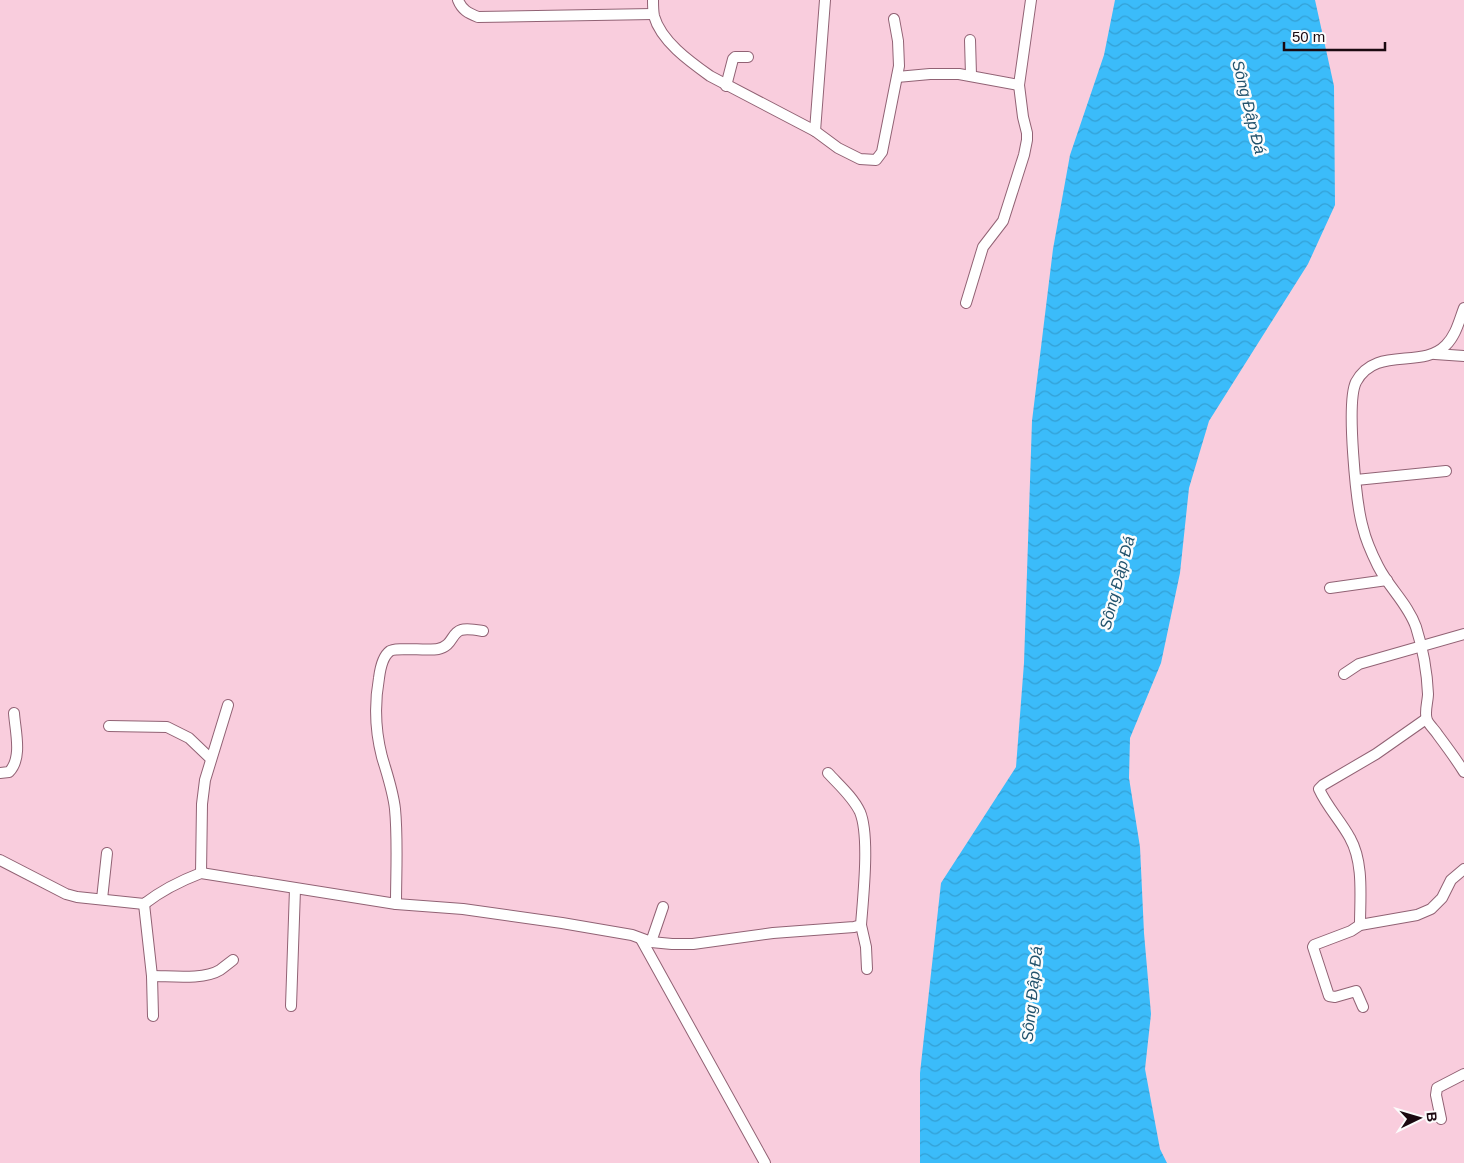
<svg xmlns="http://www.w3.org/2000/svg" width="1464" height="1163" font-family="Helvetica,sans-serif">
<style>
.water{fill:url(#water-waves)}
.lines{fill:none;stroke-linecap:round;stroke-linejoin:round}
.minor-casing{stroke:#916274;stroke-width:12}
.minor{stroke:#fff;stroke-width:10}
.labels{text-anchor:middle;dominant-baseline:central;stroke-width:5;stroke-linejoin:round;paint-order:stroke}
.water-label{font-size:16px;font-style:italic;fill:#22536d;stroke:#fcfcfc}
</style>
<defs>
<pattern id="water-waves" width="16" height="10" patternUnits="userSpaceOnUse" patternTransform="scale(1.25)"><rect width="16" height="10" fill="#3bbcfa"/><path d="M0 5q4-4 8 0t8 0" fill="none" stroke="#33a0d5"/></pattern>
</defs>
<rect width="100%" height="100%" fill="#f9cddd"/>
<polygon class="water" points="1115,0 1315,0 1334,86 1335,205 1308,264 1209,421 1189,488 1180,573 1161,663 1130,738 1129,778 1140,847 1144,933 1151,1014 1145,1069 1160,1149 1167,1163 920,1163 920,1073 941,883 1016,767 1024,663 1032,421 1053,249 1070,155 1104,55"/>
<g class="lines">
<g class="minor-casing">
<g id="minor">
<path d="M458,0C462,10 468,13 478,17L653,14"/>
<path d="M653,0C653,5 653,11 654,16C661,41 689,61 710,76L815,131L838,148L860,159L876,160L882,152L899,66L898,41L894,19"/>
<polyline points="970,40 971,75"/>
<polyline points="897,77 930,74 959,74 1019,85"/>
<polyline points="726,86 733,59 735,57 748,57"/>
<polyline points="815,131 825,0"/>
<polyline points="966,303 983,247 1003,221 1024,155 1027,140 1027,133 1023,117 1019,85 1031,0"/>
<path d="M1464,308C1459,321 1456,335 1446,345C1422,370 1376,345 1356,382C1346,402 1356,504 1363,528C1366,541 1372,554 1378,566C1389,588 1408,604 1416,627C1423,649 1427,671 1428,694C1428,701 1424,713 1427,720C1429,725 1435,730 1438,735C1447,747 1456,759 1464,772"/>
<polyline points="1435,354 1464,356"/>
<polyline points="1356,480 1446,471"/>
<polyline points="1330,588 1387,580"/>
<polyline points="1344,674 1359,664 1464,634"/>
<polyline points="109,726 167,727 189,738 211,759"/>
<path d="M0,773L9,772C23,758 15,730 14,713"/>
<path d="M0,860L66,894L77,897L144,904C162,890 180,881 201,873L396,904L463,909L562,923L632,935L651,942L672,944H693L773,933L854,927L861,925C863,898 870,836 860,812C853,797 839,785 828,773"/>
<polyline points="201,873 202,804 205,780 228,705"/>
<polyline points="102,899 107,853"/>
<polyline points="144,904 152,976 153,1016"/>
<path d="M396,904C396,873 398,840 395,809C393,791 387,774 382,757C375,730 374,706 379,678C380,670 383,656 390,651C395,647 428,651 438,649C453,646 451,633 461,630C467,628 477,630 483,631"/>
<polyline points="861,925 866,947 867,969"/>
<path d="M1360,925C1360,897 1364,863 1350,838C1341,821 1327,807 1319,789L1323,785L1376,754L1426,719"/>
<polyline points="641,939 765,1163"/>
<polyline points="651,942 663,907"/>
<path d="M152,976C171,976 204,980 220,970C224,967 229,963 233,960"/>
<polyline points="291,1006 295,889"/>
<polyline points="1363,1007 1356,991 1335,997 1329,996 1313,947 1314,945 1351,931 1360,925 1417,915 1431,909 1442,898 1451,880 1464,869"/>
<polyline points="1441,1119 1436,1095 1437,1088 1464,1074"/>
</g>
</g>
<use href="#minor" class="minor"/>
</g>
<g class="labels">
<g class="water-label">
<text transform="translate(1249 107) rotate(76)">Sông Đập Đá</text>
<text transform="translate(1117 583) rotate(-75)">Sông Đập Đá</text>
<text transform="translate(1032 994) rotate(-84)">Sông Đập Đá</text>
</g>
</g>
<g transform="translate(1419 1118) rotate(85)" stroke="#fcfcfc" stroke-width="4" paint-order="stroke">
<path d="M0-4L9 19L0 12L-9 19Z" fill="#1b0910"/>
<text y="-8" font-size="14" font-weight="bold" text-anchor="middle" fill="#1b0910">B</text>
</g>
<path d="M1284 42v8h101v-8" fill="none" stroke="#1b0910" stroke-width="2.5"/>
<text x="1292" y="42" font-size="15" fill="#1b0910" stroke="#fcfcfc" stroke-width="4" paint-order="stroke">50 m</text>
</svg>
